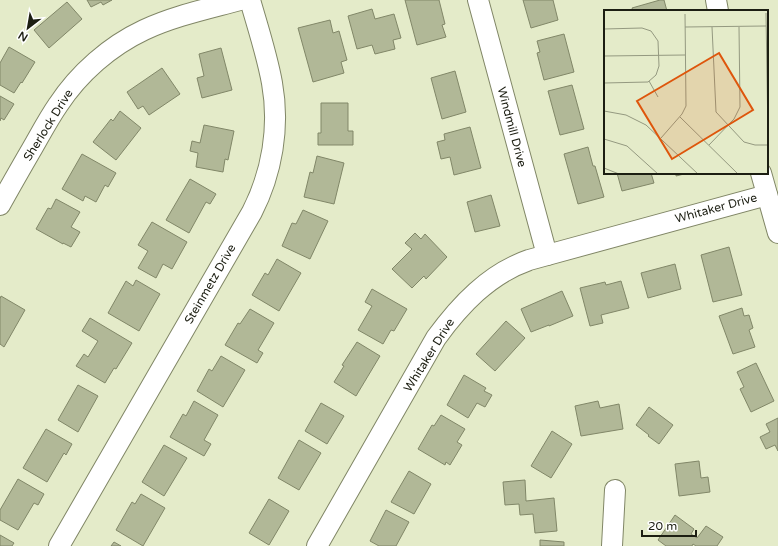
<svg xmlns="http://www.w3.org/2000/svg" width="778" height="546" font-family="'Varela Round',sans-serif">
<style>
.building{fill:#b1b897;stroke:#818768}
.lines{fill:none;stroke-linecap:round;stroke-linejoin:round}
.street-casing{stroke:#808666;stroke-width:22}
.street{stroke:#fff;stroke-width:20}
.labels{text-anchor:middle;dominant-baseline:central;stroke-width:3.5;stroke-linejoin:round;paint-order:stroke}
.street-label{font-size:12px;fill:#1c1e12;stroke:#fff}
.inset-road{fill:none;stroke:#949980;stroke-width:1}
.view{fill:#de560c;fill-opacity:0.15;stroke:#de560c;stroke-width:2}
.inset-edge{fill:none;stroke:#1c1e12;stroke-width:2}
</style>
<rect width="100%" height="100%" fill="#e4ebc9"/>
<g class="building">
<polygon points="87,0 112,0 103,5 101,2 91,7"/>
<polygon points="405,0 439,0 445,24 442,25 446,37 417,45"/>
<polygon points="523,0 553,0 558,20 531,28"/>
<polygon points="660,0 664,0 667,11 633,11 632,8"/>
<polygon points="67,2 82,19 49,48 34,30"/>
<polygon points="372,9 375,19 394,14 401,38 393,40 395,49 375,54 372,45 357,49 348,16"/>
<polygon points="330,20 333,33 339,31 347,60 341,62 344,73 313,82 298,28"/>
<polygon points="564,34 574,72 544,80 537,53 540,52 537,41"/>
<polygon points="9,47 35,62 22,83 21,82 14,93 0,85 0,63"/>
<polygon points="221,48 232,90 202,98 197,78 204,76 199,54"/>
<polygon points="162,68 180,94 149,115 143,106 138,109 127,92"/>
<polygon points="455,71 466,112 442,119 431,78"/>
<polygon points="572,85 584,129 560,135 548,91"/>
<polygon points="0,96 14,104 4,120 1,118 0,121"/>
<polygon points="321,103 348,103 348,131 353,131 353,145 318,145 318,133 321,133"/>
<polygon points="120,111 141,128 116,160 93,142 111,119 113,121"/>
<polygon points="204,125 234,131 228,160 225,159 223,172 196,167 198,153 190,151 192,141 200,143"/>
<polygon points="470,127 481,168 454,175 450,157 441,159 437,142 445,140 444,134"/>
<polygon points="588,147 593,166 595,166 604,197 578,204 564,154"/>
<polygon points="82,154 116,173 108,187 105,185 96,202 85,196 83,201 62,189"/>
<polygon points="317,156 344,163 334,204 304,197 310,172 313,173"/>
<polygon points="617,173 651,173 654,183 622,191"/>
<polygon points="676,173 688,173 676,176"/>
<polygon points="190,179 216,194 210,204 206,202 189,233 166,220"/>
<polygon points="491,195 500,226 475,232 467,202"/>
<polygon points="56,199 80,212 71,227 80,232 71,247 63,243 63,244 36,229 48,208 51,209"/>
<polygon points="303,210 328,221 310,259 282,246 292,223 296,224"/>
<polygon points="152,222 187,242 172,269 163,264 156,278 138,268 148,251 138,245"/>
<polygon points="415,233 421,239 425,234 447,257 426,279 424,276 412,288 392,269 412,249 405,243"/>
<polygon points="729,247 742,295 713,302 701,255"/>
<polygon points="277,259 301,273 279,311 252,295 265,273 268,275"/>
<polygon points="675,264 681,289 648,298 641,273"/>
<polygon points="136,280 160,294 139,331 108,313 126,281 133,286"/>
<polygon points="621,281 629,308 601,315 603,323 590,326 580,288 605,282 606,285"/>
<polygon points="372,289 407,309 394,331 391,330 383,344 358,330 372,306 365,302"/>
<polygon points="562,291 573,316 549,326 549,325 531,332 521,309"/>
<polygon points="1,296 25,310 4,347 0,344 0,299"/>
<polygon points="742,308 744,316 749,315 753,328 749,330 755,347 733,354 719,316"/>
<polygon points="250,309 274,323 258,350 263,353 257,363 225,345 238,323 240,324"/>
<polygon points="90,318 132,343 116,369 114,368 105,383 76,366 84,354 88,357 98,341 82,331"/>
<polygon points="506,321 525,338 495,371 476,354"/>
<polygon points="357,342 380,356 356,396 334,382 344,366 342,365"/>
<polygon points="221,356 245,370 223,407 197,391 209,369 212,371"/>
<polygon points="756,363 774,401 751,412 740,389 744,387 737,372"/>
<polygon points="464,375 486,388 484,391 492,395 485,407 477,403 468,418 447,405"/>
<polygon points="78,385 98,396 78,432 58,420"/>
<polygon points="194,401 218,415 204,440 211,444 204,456 170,437 183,414 186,416"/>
<polygon points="598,401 600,408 619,404 623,429 581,436 575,406"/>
<polygon points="321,403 344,416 327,444 305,431"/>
<polygon points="649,407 673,425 659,444 648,436 649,435 636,425"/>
<polygon points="441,415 465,429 457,442 462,445 450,465 446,462 445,465 418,449 432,425 434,426"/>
<polygon points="778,418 778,451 775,445 766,449 760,437 770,432 766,424"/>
<polygon points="46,429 72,444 66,455 64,453 47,482 23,468"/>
<polygon points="552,431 572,444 551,478 531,466"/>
<polygon points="299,440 321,453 299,490 278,478"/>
<polygon points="164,445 187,458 164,496 142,482"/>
<polygon points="699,461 701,478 708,477 710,492 679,496 675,464"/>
<polygon points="409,471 431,484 414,514 391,502"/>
<polygon points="18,479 44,494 38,505 34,503 18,530 0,520 0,510"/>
<polygon points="525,480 526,501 554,498 557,531 535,533 533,514 520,515 519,504 505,505 503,482"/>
<polygon points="141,494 165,508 143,546 116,530 132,502 135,504"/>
<polygon points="269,499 289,511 269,545 249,533"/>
<polygon points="386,510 409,522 396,546 379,546 370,541"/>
<polygon points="675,515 694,529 691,534 697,538 706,526 723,537 717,546 696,546 693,544 692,546 666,546 658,540"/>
<polygon points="0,535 14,543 12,546 0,546"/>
<polygon points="540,540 564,542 564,546 540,546"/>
<polygon points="114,542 121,546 111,546"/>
</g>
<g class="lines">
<g class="street-casing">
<g id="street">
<polyline points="478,0 547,255"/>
<polyline points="716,0 718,11"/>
<polyline points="761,173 778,233"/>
<path d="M0,205C11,185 22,166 33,147C41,133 49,118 58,105C79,73 110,46 144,30C174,16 207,9 240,0"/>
<path d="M59,546L252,212C272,173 280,127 272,83C267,55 258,28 250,0"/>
<path d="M317,546L436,338C460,305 489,274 529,260L767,195"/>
<polyline points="612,546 615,490"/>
</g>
</g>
<use href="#street" class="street"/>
</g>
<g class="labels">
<g class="street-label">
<text transform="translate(48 125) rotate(-58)">Sherlock Drive</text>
<text transform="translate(512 127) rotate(75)">Windmill Drive</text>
<text transform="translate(716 208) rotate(-15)">Whitaker Drive</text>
<text transform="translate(210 284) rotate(-60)">Steinmetz Drive</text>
<text transform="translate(429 355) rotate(-58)">Whitaker Drive</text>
</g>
</g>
<g transform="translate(604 10)">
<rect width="164" height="164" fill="#e4ebc9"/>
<path class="inset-road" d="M32,0H89M162,3L164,128M81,17L162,16M108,17L112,102L140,132L151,135H164M0,19L38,18L47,21L54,31L55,56L52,65L44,72L0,73M0,46L81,45M45,71L54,87M0,101L22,105L42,115L94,164M76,107L134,164M57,128L78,104L82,96L81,4M0,129L23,136L54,164M105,135L130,109L136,97L135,17M0,158L15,164"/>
<path class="view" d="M115,43L149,100L68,149L33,91Z"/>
<rect width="164" height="164" class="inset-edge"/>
</g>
<g transform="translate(28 28) rotate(211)" stroke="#ffffff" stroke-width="3" paint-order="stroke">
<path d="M0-3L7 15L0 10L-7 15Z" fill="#1c1e12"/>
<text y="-6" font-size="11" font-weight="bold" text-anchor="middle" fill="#1c1e12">N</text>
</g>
<path d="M642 530v6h54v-6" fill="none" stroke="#1c1e12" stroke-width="2"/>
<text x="648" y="530" font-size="12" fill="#1c1e12" stroke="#ffffff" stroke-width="3" paint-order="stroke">20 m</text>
</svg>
